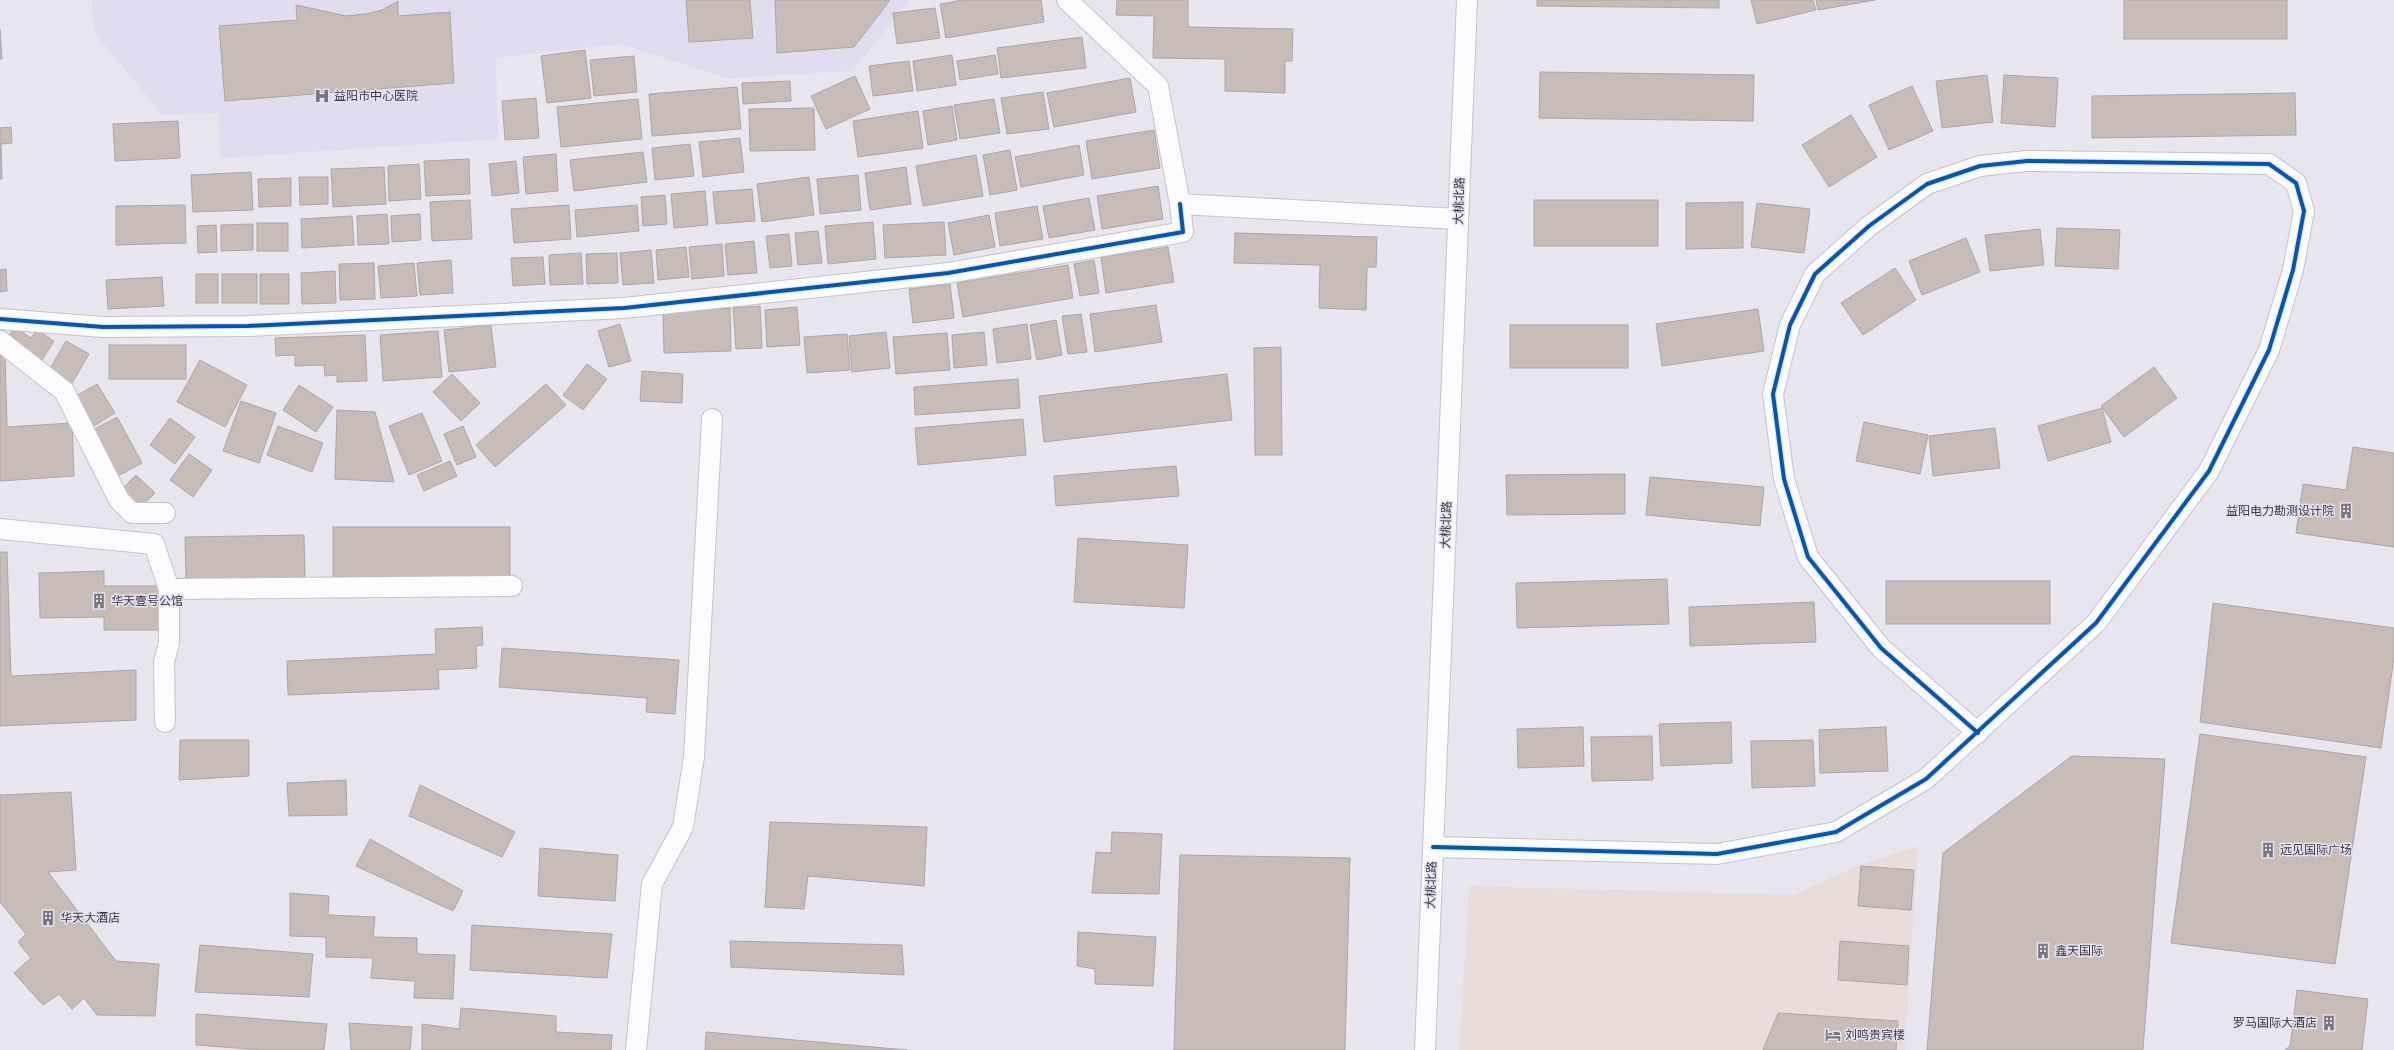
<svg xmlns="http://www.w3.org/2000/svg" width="2394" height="1050" font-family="'Crimson Pro','Noto Sans SC',serif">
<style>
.commercial{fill:#e9ddd9}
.built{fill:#e0ddee}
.building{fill:#c8bcb6;stroke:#aba7a9}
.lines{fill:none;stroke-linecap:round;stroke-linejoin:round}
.minor-casing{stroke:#c4c3ca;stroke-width:22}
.minor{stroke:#fcfbfd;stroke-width:20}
.cycleway-casing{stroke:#e5e2f3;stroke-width:6}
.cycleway{stroke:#0057b8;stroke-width:4}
.labels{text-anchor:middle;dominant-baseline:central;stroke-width:3;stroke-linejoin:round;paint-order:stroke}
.poi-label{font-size:12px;fill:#3b3940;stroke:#e5e2f3;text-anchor:start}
.street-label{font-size:12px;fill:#3b3940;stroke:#e5e2f3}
</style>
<rect width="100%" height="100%" fill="#e8e6ef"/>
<polygon class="commercial" points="1918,846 1905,1050 1459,1050 1469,886 1793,895 1855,867"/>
<polygon class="built" points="92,0 910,0 852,71 726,78 620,44 496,58 498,139 220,158 218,113 162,114 93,31"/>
<g class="building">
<polygon points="686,0 750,0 753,38 689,42"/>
<polygon points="775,0 890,0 854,47 777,53"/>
<polygon points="963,0 1041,0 1044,22 946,38 940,4"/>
<polygon points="1117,0 1188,0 1188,27 1293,29 1292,61 1285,61 1285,93 1225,91 1225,59 1153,58 1154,16 1116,15"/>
<polygon points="1537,0 1719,0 1719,8 1537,6"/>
<polygon points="1751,0 1813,0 1816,10 1757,24"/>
<polygon points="1816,0 1875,0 1818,10"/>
<rect x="2124" y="0" width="163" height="39"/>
<polygon points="398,1 398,16 450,12 454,83 225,101 219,26 297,20 296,5 346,16 365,14 382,10"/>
<polygon points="935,8 940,38 897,44 893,13"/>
<polygon points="0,29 2,59 0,59"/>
<polygon points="1082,37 1086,68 1001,78 997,48"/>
<polygon points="585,50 591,98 547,103 541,56"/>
<polygon points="952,55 956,85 917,91 913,61"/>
<polygon points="995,55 998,74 960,80 957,61"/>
<polygon points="634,56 637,92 594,96 590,60"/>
<polygon points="909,61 913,91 873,96 869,66"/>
<polygon points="1540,72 1754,75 1753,121 1539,118"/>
<polygon points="1987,75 1993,122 1942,128 1936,81"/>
<polygon points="2004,75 2058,78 2055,127 2001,123"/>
<polygon points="855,76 870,109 826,129 811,96"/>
<polygon points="1130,78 1136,112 1054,127 1047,93"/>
<polygon points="790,81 791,101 743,104 742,83"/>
<polygon points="1912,86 1933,131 1889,150 1869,105"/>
<polygon points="737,87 741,129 652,136 649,94"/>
<polygon points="1043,92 1049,129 1007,134 1001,98"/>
<polygon points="2295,93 2296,135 2092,138 2092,96"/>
<polygon points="536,98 539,138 505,140 502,101"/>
<polygon points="638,99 642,139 561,147 557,107"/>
<polygon points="994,99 1000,133 960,139 954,105"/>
<polygon points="952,106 957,140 928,145 923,111"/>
<polygon points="814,108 815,150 750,151 749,109"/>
<polygon points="918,111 923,148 858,157 853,121"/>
<polygon points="1851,115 1877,157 1829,187 1802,145"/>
<polygon points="178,121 180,158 115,161 113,124"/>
<polygon points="11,127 12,143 1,144 2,179 0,179 0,128"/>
<polygon points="1154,130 1160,168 1092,179 1086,141"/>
<polygon points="740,138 744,172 703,177 699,142"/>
<polygon points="690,144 694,176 655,180 652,148"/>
<polygon points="1079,145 1084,175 1021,187 1015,157"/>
<polygon points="1010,150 1017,190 990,195 983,155"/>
<polygon points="643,152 647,182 574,191 570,160"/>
<polygon points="556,154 558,191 526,194 523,157"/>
<polygon points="976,155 983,196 923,206 916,166"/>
<polygon points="469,159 470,194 426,196 424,161"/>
<polygon points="516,161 519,193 492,196 489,164"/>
<polygon points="419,164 421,199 389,201 388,166"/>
<polygon points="384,167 386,204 333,207 331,169"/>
<polygon points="906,167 911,204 870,210 865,173"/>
<polygon points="251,172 253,210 193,212 191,175"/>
<polygon points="858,175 861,210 820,214 817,179"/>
<polygon points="299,177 328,177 328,204 300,205"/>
<polygon points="809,177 814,215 762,222 757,184"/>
<polygon points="291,178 291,206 259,207 258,179"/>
<polygon points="1158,186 1163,219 1102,229 1097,196"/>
<polygon points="752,189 755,221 716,224 713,192"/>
<polygon points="705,191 708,225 674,228 671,194"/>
<polygon points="665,195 667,224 643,226 641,197"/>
<polygon points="1089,198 1095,230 1049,238 1043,206"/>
<polygon points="470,200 472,239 432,241 430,202"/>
<rect x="1534" y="200" width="124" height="46"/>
<polygon points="1743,202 1743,248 1686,249 1686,203"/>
<polygon points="1757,203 1810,209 1804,253 1751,247"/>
<polygon points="185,205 186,243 116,245 116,206"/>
<polygon points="569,205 571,239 514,243 511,209"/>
<polygon points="637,205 639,231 577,237 575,210"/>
<polygon points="1037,206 1043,239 1000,246 995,213"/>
<polygon points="387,214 389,244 358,245 357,216"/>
<polygon points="420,214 421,240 392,242 391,216"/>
<polygon points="989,215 995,247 954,255 948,223"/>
<polygon points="352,216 354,245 302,248 301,219"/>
<polygon points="873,222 876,259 828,264 825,226"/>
<polygon points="944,222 946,255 885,258 883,225"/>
<rect x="257" y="223" width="31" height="28"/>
<polygon points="253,224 253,250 221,251 221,225"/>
<polygon points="216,225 217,252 198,253 197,226"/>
<polygon points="2057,228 2120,230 2118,269 2055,266"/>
<polygon points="2040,229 2044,265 1990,271 1985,235"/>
<polygon points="818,231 822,263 798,265 795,233"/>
<polygon points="1235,233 1377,237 1376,267 1367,267 1366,310 1319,308 1320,265 1234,263"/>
<polygon points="789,234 792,266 770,268 766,236"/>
<polygon points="1966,238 1980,272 1922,295 1909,261"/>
<polygon points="754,241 757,273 728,275 725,244"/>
<polygon points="722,244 724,276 692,279 689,247"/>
<polygon points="686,247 689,277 658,280 656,250"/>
<polygon points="1168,247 1174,282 1106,293 1101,257"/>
<polygon points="651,250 654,283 623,285 620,253"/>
<polygon points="581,253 583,284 550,285 549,255"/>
<polygon points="617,253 618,283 587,284 586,254"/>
<polygon points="543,257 545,284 513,286 511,258"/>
<polygon points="451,260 453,293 420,295 417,263"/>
<polygon points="1094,260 1099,293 1080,296 1074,264"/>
<polygon points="374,263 375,299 340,300 339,264"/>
<polygon points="414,263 417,296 381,298 378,266"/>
<polygon points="1068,265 1073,298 963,317 957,283"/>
<polygon points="1895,268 1916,300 1863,335 1841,303"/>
<polygon points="6,269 7,291 0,292 0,270"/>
<polygon points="335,271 336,303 302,304 301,273"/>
<rect x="196" y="274" width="22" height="29"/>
<rect x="222" y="274" width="35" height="29"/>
<rect x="260" y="274" width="29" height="30"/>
<polygon points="162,277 164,306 108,309 106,280"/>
<polygon points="950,284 954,318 913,323 909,289"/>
<polygon points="1156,305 1162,342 1095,352 1090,314"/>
<polygon points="760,306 762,348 736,349 733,308"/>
<polygon points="797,307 800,345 767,347 765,310"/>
<polygon points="730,308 731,351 664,353 663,310"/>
<polygon points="1758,309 1764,351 1662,366 1656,324"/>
<polygon points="1081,314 1087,352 1068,354 1062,316"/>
<polygon points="1056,320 1062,355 1037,360 1030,325"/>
<polygon points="620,324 631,361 609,367 598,331"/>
<polygon points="1027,324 1031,359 997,363 993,329"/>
<polygon points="491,325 496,367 449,372 444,330"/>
<rect x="1510" y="325" width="118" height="43"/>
<polygon points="15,327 31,338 37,330 54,341 39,365 5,341"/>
<polygon points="438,331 442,377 383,381 380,335"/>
<polygon points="886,332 890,368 852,372 849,336"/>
<polygon points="984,332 987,365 954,368 952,335"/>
<polygon points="947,333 950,370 896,374 893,337"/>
<polygon points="847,334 850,370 807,373 804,337"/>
<polygon points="365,335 367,381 337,382 337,375 325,376 324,365 295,366 295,355 276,356 275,338"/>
<polygon points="66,341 89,354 71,385 48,372"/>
<rect x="109" y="345" width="77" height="34"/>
<polygon points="1281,347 1282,455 1255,455 1254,348"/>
<polygon points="0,353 5,353 7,427 72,423 74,476 0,481"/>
<polygon points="200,360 247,385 225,427 177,402"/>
<polygon points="587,364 607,379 583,410 563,395"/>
<polygon points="2154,367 2177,398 2124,437 2101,406"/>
<polygon points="642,371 683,374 682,403 640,401"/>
<polygon points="452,374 480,403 461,421 433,392"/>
<polygon points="1227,374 1232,420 1044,442 1039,396"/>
<polygon points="1018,379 1020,408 915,415 914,387"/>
<polygon points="97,384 115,413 92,427 74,397"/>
<polygon points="546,384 566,405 495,467 476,445"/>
<polygon points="299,385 333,407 316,432 283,410"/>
<polygon points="241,401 276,413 259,463 223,451"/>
<polygon points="2102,408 2111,442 2048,461 2038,426"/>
<polygon points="337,410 375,412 394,482 335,479"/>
<polygon points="422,413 442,461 409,475 389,426"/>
<polygon points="117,417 142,463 116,477 91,431"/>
<polygon points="170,418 195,437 175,464 150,445"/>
<polygon points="1023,419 1026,455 918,465 915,428"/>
<polygon points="1864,422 1928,435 1920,474 1856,461"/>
<polygon points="278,426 323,443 312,472 267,455"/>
<polygon points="463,426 476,457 457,465 444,434"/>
<polygon points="1995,428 2000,468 1933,476 1929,436"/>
<polygon points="2353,447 2394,453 2394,547 2296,533 2303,484 2346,490"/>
<polygon points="189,454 212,470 193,497 170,480"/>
<polygon points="450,461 457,476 424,491 417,475"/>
<polygon points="1176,466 1179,496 1056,506 1054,476"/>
<polygon points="1625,474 1625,514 1507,515 1506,475"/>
<polygon points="136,475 155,493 139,509 120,491"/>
<polygon points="1650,477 1764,487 1760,526 1646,515"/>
<rect x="333" y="527" width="177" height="50"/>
<polygon points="304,535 305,578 186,581 185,537"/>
<polygon points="1078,538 1188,545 1184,608 1074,602"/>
<polygon points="0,552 7,552 11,676 136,670 136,720 0,726"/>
<polygon points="104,571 104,586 159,586 159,630 104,630 104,617 40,618 39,573"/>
<polygon points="1667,579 1669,624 1517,628 1516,583"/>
<rect x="1886" y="581" width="164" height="43"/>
<polygon points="1814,602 1816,642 1690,646 1689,607"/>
<polygon points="2213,603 2394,628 2394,658 2381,748 2200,722"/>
<polygon points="482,627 483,645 476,646 477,668 438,670 439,689 288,695 287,661 436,654 435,629"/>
<polygon points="502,648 679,660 675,714 646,712 647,698 499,687"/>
<polygon points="1731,722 1732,763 1661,766 1659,724"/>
<polygon points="1583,727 1584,766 1518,768 1517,729"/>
<polygon points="1886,727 1888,771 1820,773 1819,730"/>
<polygon points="2200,734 2366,757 2335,964 2171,943"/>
<polygon points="1652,736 1653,780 1592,781 1591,737"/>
<polygon points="180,740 249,740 249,776 179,780"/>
<polygon points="1813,740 1815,786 1752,788 1751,741"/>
<polygon points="2072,756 2165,759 2143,1050 1927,1050 1943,853"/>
<polygon points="346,780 347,815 289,816 287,783"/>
<polygon points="420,785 515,832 502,857 409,816"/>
<polygon points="71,792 76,870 48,872 116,961 159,964 155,1016 97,1015 84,998 72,1009 59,994 43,1005 14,973 31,958 18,942 26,934 0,902 0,795"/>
<polygon points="770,822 927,827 924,886 808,876 804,909 765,907"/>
<polygon points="1112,832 1162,834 1159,894 1092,893 1096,852 1111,853"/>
<polygon points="370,839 463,891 453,911 356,866"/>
<polygon points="540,848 618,855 615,901 538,896"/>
<polygon points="1180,855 1350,858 1345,1050 1174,1050"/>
<polygon points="1861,866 1914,870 1911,910 1858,906"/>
<polygon points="290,893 329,896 328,915 375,917 373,937 417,938 417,954 455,955 453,999 414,998 415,981 371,978 373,958 326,957 326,937 290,936"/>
<polygon points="472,925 612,934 607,978 470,970"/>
<polygon points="1078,932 1156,937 1153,986 1095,984 1095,969 1077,966"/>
<polygon points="730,941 902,945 904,975 731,967"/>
<polygon points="1840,941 1909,946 1907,985 1838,980"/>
<polygon points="200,945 313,954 309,997 195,992"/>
<polygon points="2297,990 2368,999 2362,1050 2285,1050 2290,1046"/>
<polygon points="461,1008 556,1016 556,1032 612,1035 611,1050 422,1050 422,1024 459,1029"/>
<polygon points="1778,1013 1898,1021 1896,1050 1763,1050"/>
<polygon points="196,1014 327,1024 324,1050 262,1050 196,1045"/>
<polygon points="349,1023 412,1027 410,1050 351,1050"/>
<polygon points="706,1032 907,1050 705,1050"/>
</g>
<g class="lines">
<g class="minor-casing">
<g id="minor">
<polyline points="1067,0 1158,86 1180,204 1458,219"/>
<polyline points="0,319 103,327 248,326 624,308 948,273 1183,232 1180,204"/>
<polyline points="0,341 64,391 119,500 132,513 165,513"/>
<polyline points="0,529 154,544 169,589 169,643 164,662 165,722"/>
<polyline points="169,589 512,586"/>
<polyline points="1433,847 1717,854 1836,832 1926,779 2096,623 2209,471 2269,350 2293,270 2304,211 2296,183 2269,164 2027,161 1980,166 1927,184 1869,226 1815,274 1790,325 1773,394 1784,479 1808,557 1881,648 1978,733"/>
<polyline points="636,1050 652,884 683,827 694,757 712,419"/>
<polyline points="1425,1050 1467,0"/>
</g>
</g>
<use href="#minor" class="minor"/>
<g class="cycleway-casing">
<g id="cycleway">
<polyline points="0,319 103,327 248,326 624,308 948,273 1183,232 1180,204"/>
<polyline points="1433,847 1717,854 1836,832 1926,779 2096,623 2209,471 2269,350 2293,270 2304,211 2296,183 2269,164 2027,161 1980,166 1927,184 1869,226 1815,274 1790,325 1773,394 1784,479 1808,557 1881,648 1978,733"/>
</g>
</g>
<use href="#cycleway" class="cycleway"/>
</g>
<defs>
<g id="hospital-bare" transform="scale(1.2)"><path d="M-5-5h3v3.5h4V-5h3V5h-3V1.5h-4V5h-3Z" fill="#78767d" stroke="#e5e2f3" stroke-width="2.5" paint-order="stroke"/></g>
<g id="building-bare" transform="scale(1.2)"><path d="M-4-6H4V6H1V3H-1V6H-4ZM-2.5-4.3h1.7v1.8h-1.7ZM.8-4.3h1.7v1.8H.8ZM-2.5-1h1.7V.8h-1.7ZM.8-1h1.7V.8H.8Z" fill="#78767d" stroke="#e5e2f3" stroke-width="2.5" paint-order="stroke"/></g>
<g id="hotel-bare" transform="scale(1.2)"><path d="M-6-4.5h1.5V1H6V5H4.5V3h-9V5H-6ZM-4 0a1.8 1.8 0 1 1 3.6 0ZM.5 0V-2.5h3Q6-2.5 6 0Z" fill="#78767d" stroke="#e5e2f3" stroke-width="2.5" paint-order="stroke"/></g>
</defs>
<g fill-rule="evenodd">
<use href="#hospital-bare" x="322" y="96"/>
<use href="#building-bare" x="2346" y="511"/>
<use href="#building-bare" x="99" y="601"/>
<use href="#building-bare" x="2268" y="850"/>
<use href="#building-bare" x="48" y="918"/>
<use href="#building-bare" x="2043" y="951"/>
<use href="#building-bare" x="2329" y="1023"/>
<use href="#hotel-bare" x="1833" y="1035"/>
</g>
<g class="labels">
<g class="poi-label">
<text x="334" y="96">益阳市中心医院</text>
<text x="2334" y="511" text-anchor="end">益阳电力勘测设计院</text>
<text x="111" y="601">华天壹号公馆</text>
<text x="2280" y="850">远见国际广场</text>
<text x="60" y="918">华天大酒店</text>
<text x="2055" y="951">鑫天国际</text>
<text x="2317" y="1023" text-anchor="end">罗马国际大酒店</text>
<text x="1845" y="1035">刘鸣贵宾楼</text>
</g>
<g class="street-label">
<text transform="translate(1459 201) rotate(-88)">大桃北路</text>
<text transform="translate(1446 525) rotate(-88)">大桃北路</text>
<text transform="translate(1431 885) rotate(-88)">大桃北路</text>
</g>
</g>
</svg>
